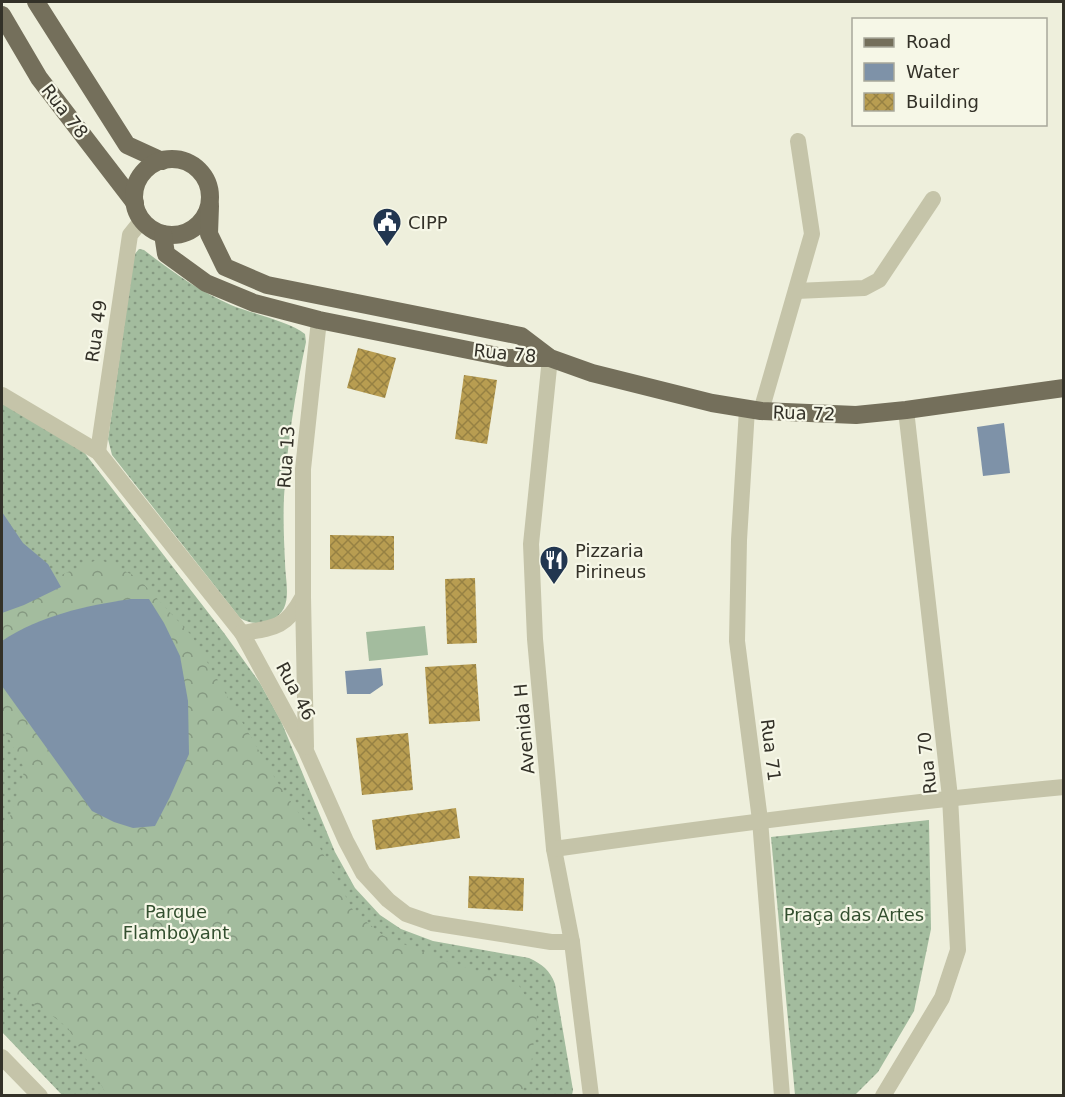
<svg xmlns="http://www.w3.org/2000/svg" width="1065" height="1097" font-family="'DejaVu Sans',sans-serif">
<style>
.grass{fill:url(#grass-dots)}
.forest{fill:url(#forest-crowns)}
.garden{fill:#a3bc9e}
.water{fill:#7e92a8}
.building{fill:url(#building-cross-hatch)}
.lines{fill:none;stroke-linecap:round;stroke-linejoin:round}
.minor{stroke:#c5c4a9;stroke-width:16}
.major{stroke:#746f5b;stroke-width:18}
.labels{text-anchor:middle;dominant-baseline:central;stroke-width:4.5;stroke-linejoin:round;paint-order:stroke}
.street-label{font-size:18px;fill:#333128;stroke:#f6f7e7}
.poi-label{font-size:18px;fill:#333128;stroke:#f6f7e7;text-anchor:start}
.park-label{font-size:18px;fill:#334f2f;stroke:#f6f7e7}
</style>
<defs>
<pattern id="grass-dots" width="8" height="8" patternUnits="userSpaceOnUse" patternTransform="scale(1.5)"><rect width="8" height="8" fill="#a3bc9e"/><path d="M2 2h.1M6 6h.1" fill="none" stroke="#859981" stroke-width="1.8" stroke-linecap="round"/></pattern>
<pattern id="forest-crowns" width="20" height="18" patternUnits="userSpaceOnUse" patternTransform="scale(1.5)"><rect width="20" height="18" fill="#a3bc9e"/><path d="M2 6a3 3 0 1 1 6 0M12 15a3 3 0 1 1 6 0" fill="none" stroke="#859981"/></pattern>
<pattern id="building-cross-hatch" width="8" height="8" patternUnits="userSpaceOnUse" patternTransform="scale(1.5)"><rect width="8" height="8" fill="#b89d51"/><path d="M0 0l8 8M0 8l8-8" fill="none" stroke="#968143"/></pattern>
</defs>
<rect width="100%" height="100%" fill="#eeefdc"/>
<g class="grass">
<path d="M139,249L144,250C171,271 199,291 231,305C253,314 289,321 305,334L306,342C295,393 287,445 284,497C283,519 284,541 285,562C285,576 290,595 284,608C276,624 254,627 240,618L112,455L108,439L134,255Z"/>
<path d="M2,403L80,447L224,633L260,683L281,721L335,852L355,888L380,915L401,929L433,941L529,958C542,964 550,970 555,984L573,1090L572,1095H62L2,1032Z"/>
<polygon points="929,820 931,929 914,1011 878,1072 855,1095 795,1095 771,837"/>
</g>
<polygon class="forest" points="99,559 137,577 192,636 276,780 311,831 354,912 384,936 445,961 518,984 537,1015 530,1074 520,1095 107,1095 68,1028 45,1010 4,989 2,982 2,842 25,769 2,726 2,600"/>
<polygon class="garden" points="425,626 428,655 369,661 366,632"/>
<g class="water">
<polygon points="1004,423 1010,473 983,476 977,427"/>
<polygon points="2,512 23,543 48,564 61,587 24,605 2,613"/>
<path d="M131,599H149L164,623L180,656L188,701L189,754L170,797L155,826L133,828L114,822L92,811L2,686V641C41,615 85,606 131,599Z"/>
<polygon points="381,668 383,685 370,694 347,694 345,671"/>
</g>
<g class="building">
<polygon points="358,348 396,358 385,398 347,388"/>
<polygon points="464,375 497,380 487,444 455,439"/>
<polygon points="330,535 394,536 394,570 330,569"/>
<polygon points="475,578 477,643 447,644 445,579"/>
<polygon points="476,664 480,721 429,724 425,667"/>
<polygon points="408,733 413,790 362,795 356,738"/>
<polygon points="456,808 460,838 376,850 372,820"/>
<polygon points="469,876 524,878 523,911 468,908"/>
</g>
<g class="lines">
<g class="minor">
<polyline points="796,291 864,288 879,280 933,199"/>
<polyline points="550,358 531,544 535,639 554,849 572,942 591,1096"/>
<polyline points="2,395 98,452 242,633 306,751 346,841 363,873 388,900 406,914 432,923 551,942 572,942"/>
<polyline points="747,409 739,540 737,641 760,820 782,1096"/>
<polyline points="761,411 812,234 798,141"/>
<polyline points="98,452 130,235 142,220"/>
<path d="M242,633C274,628 286,628 302,598"/>
<polyline points="306,747 303,597 303,469 319,320"/>
<path d="M554,849C724,825 893,803 1064,787"/>
<polyline points="2,1057 40,1096"/>
<polyline points="883,1096 942,998 958,950 950,797 906,410"/>
</g>
<g class="major">
<polyline points="36,2 127,145 162,161"/>
<polyline points="2,15 39,78 135,203"/>
<circle cx="172" cy="197" r="38"/>
<polyline points="210,206 209,234 225,267 267,285 521,336 550,358 592,373 712,403 761,411 856,415 906,410 1064,388"/>
<polyline points="163,234 166,254 206,283 254,303 319,320 508,358 550,358"/>
</g>
</g>
<defs>
<g id="civic-pin" transform="scale(1.5)"><path d="M0 17L-7.5 6A9.5 9.5 0 1 1 7.5 6Z" fill="#223650" stroke="#f6f7e7"/><path d="M-.6-6.5H3V-4.5H.6V-3L4-1V1h2V6H-6V1h2V-1L-.6-3ZM-1.2 2.5V6h2.4V2.5Z" fill="#fff"/></g>
<g id="restaurant-pin" transform="scale(1.5)"><path d="M0 17L-7.5 6A9.5 9.5 0 1 1 7.5 6Z" fill="#223650" stroke="#f6f7e7"/><path d="M-5-6h1v4h1v-4h1v4h1v-4h1v5L-1.5 .5V6h-2V.5L-5-1ZM5-6V6H3V1.5H1.5Q1.5-4 5-6Z" fill="#fff"/></g>
</defs>
<g fill-rule="evenodd">
<use href="#civic-pin" x="387" y="222"/>
<use href="#restaurant-pin" x="554" y="560"/>
</g>
<g class="labels">
<g class="street-label">
<text transform="translate(65 111) rotate(52)">Rua 78</text>
<text transform="translate(96 331) rotate(-82)">Rua 49</text>
<text transform="translate(505 353) rotate(6)">Rua 78</text>
<text transform="translate(804 413) rotate(2)">Rua 72</text>
<text transform="translate(286 457) rotate(-86)">Rua 13</text>
<text transform="translate(296 691) rotate(62)">Rua 46</text>
<text transform="translate(524 729) rotate(-95)">Avenida H</text>
<text transform="translate(771 750) rotate(83)">Rua 71</text>
<text transform="translate(927 763) rotate(-96)">Rua 70</text>
</g>
<g class="poi-label">
<text x="408" y="222">CIPP</text>
<text x="575" y="550">Pizzaria<tspan x="575" dy="21">Pirineus</tspan></text>
</g>
<g class="park-label">
<text x="176" y="911">Parque<tspan x="176" dy="21">Flamboyant</tspan></text>
<text x="854" y="914">Praça das Artes</text>
</g>
</g>
<rect width="1065" height="1097" fill="none" stroke="#333128" stroke-width="6"/>
<rect x="852" y="18" width="195" height="108" fill="#f6f7e7" stroke="#a8a89b" stroke-width="1.5"/>
<rect x="864" y="38" width="30" height="9" fill="#746f5b" stroke="#a8a89b" stroke-width="1.5"/>
<text x="906" y="48" font-size="18" fill="#333128">Road</text>
<rect x="864" y="63" width="30" height="18" fill="#7e92a8" stroke="#a8a89b" stroke-width="1.5"/>
<text x="906" y="78" font-size="18" fill="#333128">Water</text>
<rect x="864" y="93" width="30" height="18" fill="url(#building-cross-hatch)" stroke="#a8a89b" stroke-width="1.5"/>
<text x="906" y="108" font-size="18" fill="#333128">Building</text>
</svg>
